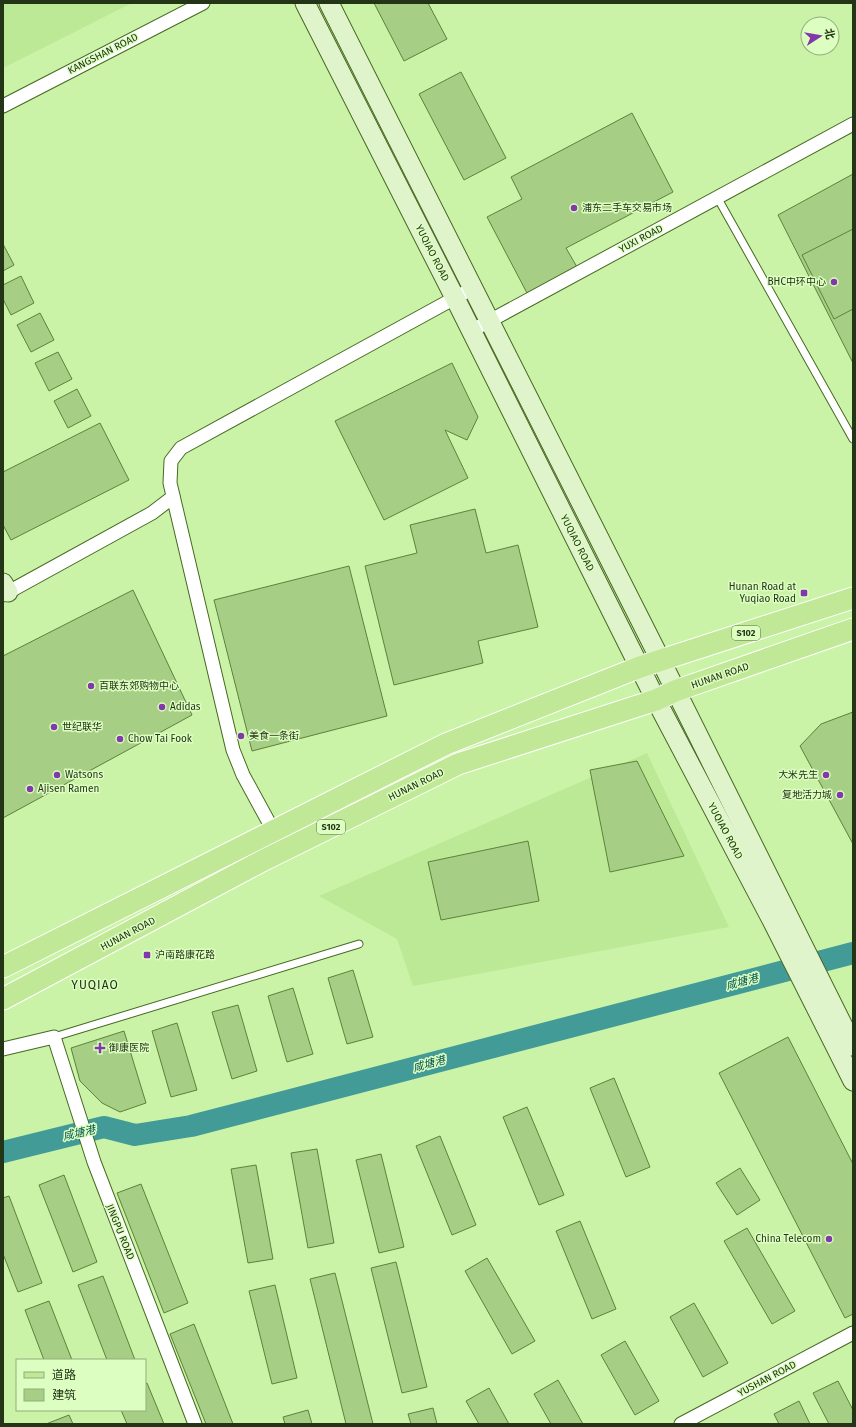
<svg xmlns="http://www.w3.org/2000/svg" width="856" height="1427" font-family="'Fira Sans','Noto Sans SC',sans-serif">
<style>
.built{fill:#bce996}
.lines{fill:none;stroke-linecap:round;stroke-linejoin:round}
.river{stroke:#429b97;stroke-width:22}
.building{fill:#a6ce84;stroke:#5d823b}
.lane-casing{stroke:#466921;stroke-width:9}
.street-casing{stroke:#466921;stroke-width:15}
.secondary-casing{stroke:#466921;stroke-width:21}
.primary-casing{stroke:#fff;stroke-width:23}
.lane{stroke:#fff;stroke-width:7}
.street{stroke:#fff;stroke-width:13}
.secondary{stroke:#e0f4cb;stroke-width:19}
.primary{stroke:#c1e897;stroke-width:21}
.poi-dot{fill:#8238a9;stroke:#dcfec1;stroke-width:1.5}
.labels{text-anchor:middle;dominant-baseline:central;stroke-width:3;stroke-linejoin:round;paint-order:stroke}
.shield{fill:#dcfec1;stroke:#5b7149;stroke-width:1}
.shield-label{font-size:9px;font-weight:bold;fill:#243416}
.street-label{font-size:10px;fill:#243416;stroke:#dcfec1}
.poi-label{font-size:10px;fill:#243416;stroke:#dcfec1;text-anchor:start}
.water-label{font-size:11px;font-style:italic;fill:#045552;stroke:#dcfec1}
.quarter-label{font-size:12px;letter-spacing:1px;fill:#243416;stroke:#dcfec1}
</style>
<rect width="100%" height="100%" fill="#caf3a7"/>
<g class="built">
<polygon points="3,3 132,3 3,68"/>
<polygon points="647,753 729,927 413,986 397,939 319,896"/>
</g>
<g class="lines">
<polyline class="river" points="3,1152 104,1127 135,1135 191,1126 853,953"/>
</g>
<g class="building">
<polygon points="374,3 428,3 447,39 404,61"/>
<polygon points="461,72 506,158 464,180 419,94"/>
<polygon points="632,113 673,192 566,248 577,267 527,293 487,217 522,199 511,177"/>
<polygon points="853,174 853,363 778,215"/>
<polygon points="853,229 853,309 834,319 802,255"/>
<polygon points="3,244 14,265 3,271"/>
<polygon points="21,276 34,303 11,315 3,299 3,285"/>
<polygon points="40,313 54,340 31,352 17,325"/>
<polygon points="58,352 72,379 49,391 35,363"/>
<polygon points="452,363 478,417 467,440 445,430 468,478 384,520 335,421"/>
<polygon points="77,389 91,416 68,428 54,401"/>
<polygon points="100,423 129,480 11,540 3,525 3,472"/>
<polygon points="475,509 486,553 518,545 538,627 478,641 483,663 394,685 365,566 417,553 410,525"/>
<polygon points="349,566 387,716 252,751 214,600"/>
<polygon points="133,590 192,715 3,818 3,656"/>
<polygon points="853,712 853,844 800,746 821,724"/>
<polygon points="637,761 684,856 610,872 590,770"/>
<polygon points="528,841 539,901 441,920 428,862"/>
<polygon points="353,970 373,1037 347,1044 328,978"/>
<polygon points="293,988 313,1054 287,1062 268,996"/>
<polygon points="238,1005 257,1071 232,1079 212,1012"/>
<polygon points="177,1023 197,1090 171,1097 152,1031"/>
<polygon points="124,1031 146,1103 120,1112 102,1103 80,1081 71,1048"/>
<polygon points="788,1037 853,1164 853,1314 845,1318 719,1073"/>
<polygon points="614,1078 650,1167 626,1177 590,1088"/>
<polygon points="527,1107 564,1195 539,1205 503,1117"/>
<polygon points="440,1136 476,1225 452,1235 416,1146"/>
<polygon points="317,1149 334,1243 308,1248 291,1153"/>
<polygon points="381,1154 404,1247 379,1253 356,1160"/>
<polygon points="256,1165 273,1259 248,1263 231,1169"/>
<polygon points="740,1168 760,1200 737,1215 716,1183"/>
<polygon points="64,1175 97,1262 73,1272 39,1185"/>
<polygon points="141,1184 188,1303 164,1313 117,1193"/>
<polygon points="9,1196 42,1283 18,1292 3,1254 3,1198"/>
<polygon points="580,1221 616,1309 592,1319 556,1231"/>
<polygon points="747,1228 795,1311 772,1324 724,1241"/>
<polygon points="487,1258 535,1341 512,1354 465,1271"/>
<polygon points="396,1262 427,1387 402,1393 371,1268"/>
<polygon points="335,1273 373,1424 346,1424 310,1279"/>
<polygon points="103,1276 135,1360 107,1360 78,1285"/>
<polygon points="275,1285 297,1378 272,1384 249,1291"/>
<polygon points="49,1301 72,1360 44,1360 25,1310"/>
<polygon points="694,1303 728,1363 703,1377 670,1317"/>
<polygon points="194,1324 233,1424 206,1424 170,1334"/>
<polygon points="625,1341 659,1401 635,1415 601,1355"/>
<polygon points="558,1380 583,1424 551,1424 534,1394"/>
<polygon points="838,1381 853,1410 853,1424 829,1424 813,1393"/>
<polygon points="147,1383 164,1424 127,1424 121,1410 145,1410 145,1384"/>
<polygon points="489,1388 509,1424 479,1424 466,1401"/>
<polygon points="799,1401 810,1424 779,1424 774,1414"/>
<polygon points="433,1408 437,1424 411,1424 408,1414"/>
<polygon points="308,1410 312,1424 285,1424 283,1417"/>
<polygon points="69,1415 73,1424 46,1424"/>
</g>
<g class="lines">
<g class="lane-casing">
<g id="lane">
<polyline points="717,197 853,439"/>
<polyline points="54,1037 359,944"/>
</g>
</g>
<g class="street-casing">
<g id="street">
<polyline points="3,106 203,3"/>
<polyline points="471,331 853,124"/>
<polyline points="3,595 152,513 173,497"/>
<polyline points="273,830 243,775 233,750 170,483 171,461 181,448 473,288"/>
<polyline points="3,1049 54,1037 94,1162 195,1424"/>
<polyline points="681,1424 853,1333"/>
</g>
</g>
<g class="secondary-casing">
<g id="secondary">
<polyline points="305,3 455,298 656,700 774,924 853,1081"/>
<polyline points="329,3 661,661 853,1046"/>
<polyline points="3,583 8,592"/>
</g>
</g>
<g class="primary-casing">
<g id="primary">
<polyline points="3,967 446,744 640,667 853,598"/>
<polyline points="3,999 262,861 458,764 656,700 675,691 853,629"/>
</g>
</g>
<use href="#lane" class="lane"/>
<use href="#street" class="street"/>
<use href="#secondary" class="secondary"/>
<use href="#primary" class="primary"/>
</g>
<g class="poi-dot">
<circle cx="574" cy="208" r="4"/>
<circle cx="834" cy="282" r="4"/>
<rect x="800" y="589" width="8" height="8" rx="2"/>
<circle cx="91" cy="686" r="4"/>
<circle cx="162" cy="707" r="4"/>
<circle cx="54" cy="727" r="4"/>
<circle cx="241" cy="736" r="4"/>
<circle cx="120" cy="739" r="4"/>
<circle cx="57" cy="775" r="4"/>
<circle cx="826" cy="775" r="4"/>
<circle cx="30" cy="789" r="4"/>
<circle cx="840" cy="795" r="4"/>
<rect x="143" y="951" width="8" height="8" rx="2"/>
<path d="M98 1042h4v4h4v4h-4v4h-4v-4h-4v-4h4z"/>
<circle cx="829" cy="1239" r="4"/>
</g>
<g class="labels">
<g class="shield">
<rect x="732" y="626" width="28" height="14" rx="3"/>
<rect x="317" y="820" width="28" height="14" rx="3"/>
</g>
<g class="shield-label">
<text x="746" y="633">S102</text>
<text x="331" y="827">S102</text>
</g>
<g class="street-label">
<text transform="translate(103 54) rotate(-27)">KANGSHAN ROAD</text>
<text transform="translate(641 239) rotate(-28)">YUXI ROAD</text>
<text transform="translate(432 253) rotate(63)">YUQIAO ROAD</text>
<text transform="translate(577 543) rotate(63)">YUQIAO ROAD</text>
<text transform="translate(720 676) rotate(-19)">HUNAN ROAD</text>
<text transform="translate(416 785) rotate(-26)">HUNAN ROAD</text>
<text transform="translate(725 831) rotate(62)">YUQIAO ROAD</text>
<text transform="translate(128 934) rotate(-28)">HUNAN ROAD</text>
<text transform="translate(120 1232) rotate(68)">JINGPU ROAD</text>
<text transform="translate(767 1379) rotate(-28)">YUSHAN ROAD</text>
</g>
<g class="poi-label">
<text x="582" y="208">浦东二手车交易市场</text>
<text x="826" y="282" text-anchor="end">BHC中环中心</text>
<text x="796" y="587" text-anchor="end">Hunan Road at<tspan x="796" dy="12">Yuqiao Road</tspan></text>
<text x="99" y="686">百联东郊购物中心</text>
<text x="170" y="707">Adidas</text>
<text x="62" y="727">世纪联华</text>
<text x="249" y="736">美食一条街</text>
<text x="128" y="739">Chow Tai Fook</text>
<text x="65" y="775">Watsons</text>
<text x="818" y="775" text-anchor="end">大米先生</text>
<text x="38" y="789">Ajisen Ramen</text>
<text x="832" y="795" text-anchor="end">复地活力城</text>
<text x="155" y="955">沪南路康花路</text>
<text x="109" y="1048">御康医院</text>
<text x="821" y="1239" text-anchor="end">China Telecom</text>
</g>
<g class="water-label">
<text transform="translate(742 982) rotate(-15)">咸塘港</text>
<text transform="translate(429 1064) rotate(-15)">咸塘港</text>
<text transform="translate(79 1133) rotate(-13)">咸塘港</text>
</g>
<g class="quarter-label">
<text x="95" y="985">YUQIAO</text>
</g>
</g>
<rect width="856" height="1427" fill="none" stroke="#243416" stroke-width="8"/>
<rect x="16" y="1359" width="130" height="52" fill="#dcfec1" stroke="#92ad7d"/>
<rect x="24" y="1372" width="20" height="6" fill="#c1e897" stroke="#92ad7d"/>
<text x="52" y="1379" font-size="12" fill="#243416">道路</text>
<rect x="24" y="1389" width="20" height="12" fill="#a6ce84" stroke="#92ad7d"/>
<text x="52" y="1399" font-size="12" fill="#243416">建筑</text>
<g transform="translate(820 36) rotate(78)"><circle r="19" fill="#dcfec1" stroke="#92ad7d"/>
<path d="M0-3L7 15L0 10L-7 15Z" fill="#8238a9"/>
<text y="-6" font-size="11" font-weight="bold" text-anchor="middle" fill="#243416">北</text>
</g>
</svg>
